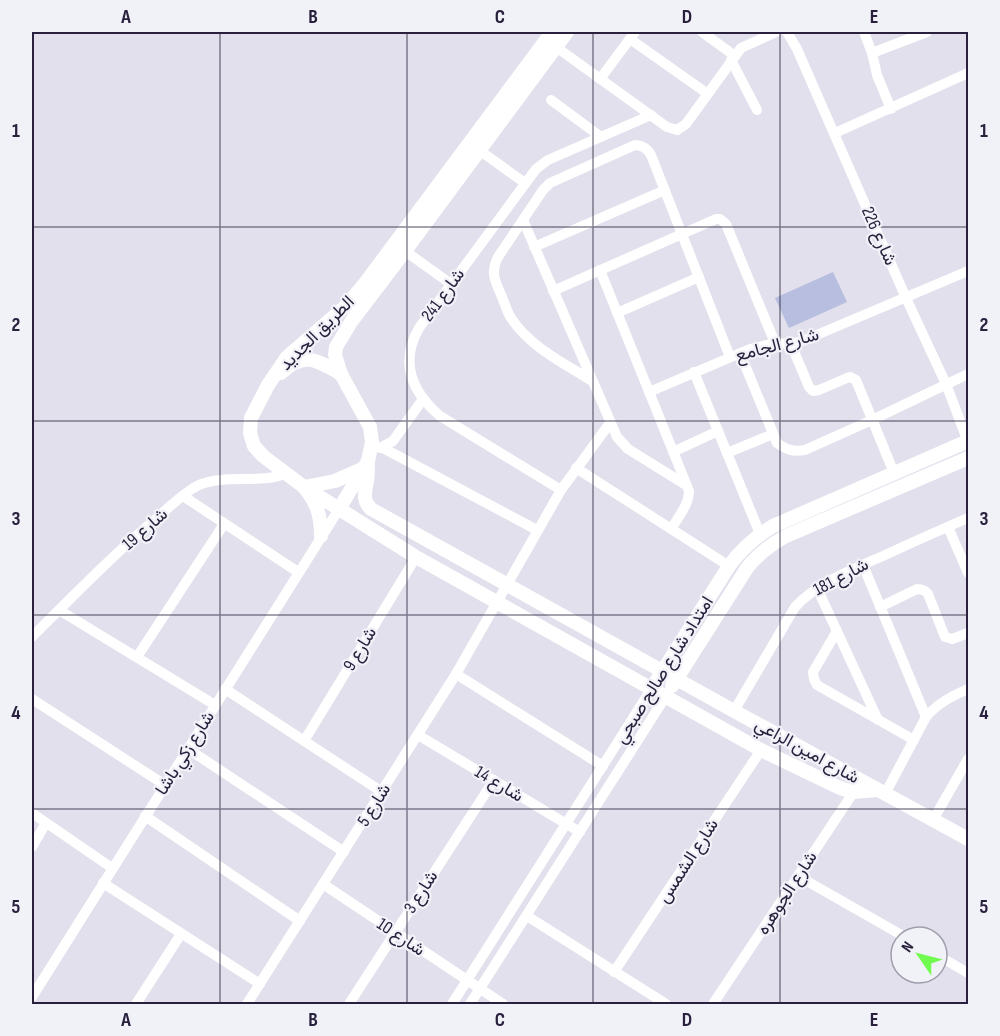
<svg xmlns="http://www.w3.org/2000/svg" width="1000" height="1036" font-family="'Sofia Sans Condensed',Vazirmatn,sans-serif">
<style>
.green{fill:#b7bedf}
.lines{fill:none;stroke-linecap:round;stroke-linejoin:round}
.minor{stroke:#fff;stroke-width:10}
.tertiary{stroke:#fff;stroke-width:14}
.grid{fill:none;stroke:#28203d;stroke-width:1.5;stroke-opacity:0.55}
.labels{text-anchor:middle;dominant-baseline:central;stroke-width:4.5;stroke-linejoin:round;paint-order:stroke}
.street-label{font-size:18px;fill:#28203d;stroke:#f1f1f8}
.neatline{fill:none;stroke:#28203d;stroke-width:2}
.grid-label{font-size:20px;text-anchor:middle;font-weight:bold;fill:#28203d}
</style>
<rect width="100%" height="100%" fill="#e1e0ec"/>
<polygon class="green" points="833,272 847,302 789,328 775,298"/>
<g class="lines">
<g class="minor">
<polyline points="702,32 735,56"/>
<polyline points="787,32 797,49 906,298 946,384 968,442"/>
<polyline points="864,32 872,53 877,75 891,109"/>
<polyline points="630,39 708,94"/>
<polyline points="556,47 667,127 677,130 686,124 741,48 776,32"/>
<polyline points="872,53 927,32"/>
<polyline points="731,60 757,110"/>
<polyline points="600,79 635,32"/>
<polyline points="551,100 601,137"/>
<polyline points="835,133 968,73"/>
<polyline points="479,150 525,183"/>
<polyline points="523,220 617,437 628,449 686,485"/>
<polyline points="534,247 665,190"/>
<polyline points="405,251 451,284"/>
<path d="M600,270L689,491C689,505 678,517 671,529"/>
<polyline points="553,291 716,219 720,219 726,224 775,343"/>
<polyline points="617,313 699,277"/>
<polyline points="791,344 809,387 813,391 819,390 847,378 850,377 856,380 894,473"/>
<path d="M740,353L777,443C787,450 793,452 805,450L872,420L968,374"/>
<polyline points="694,372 760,534"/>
<path d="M592,381C564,363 530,347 511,318C507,312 505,304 502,297C495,281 490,273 498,257L543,190L550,183L635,145C643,146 647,148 651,155L730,357"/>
<polyline points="649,392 750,349 775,343 791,344 800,342 968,271"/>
<polyline points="380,448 393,441 423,399"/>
<polyline points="383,448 537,530"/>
<polyline points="673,452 718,431"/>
<polyline points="727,453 773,434"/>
<polyline points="576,468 729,566"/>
<path d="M561,490L440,416C412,392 399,363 419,328L536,169L548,160L651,115"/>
<polyline points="183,496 298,572"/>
<polyline points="948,527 968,573"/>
<polyline points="863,565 926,717"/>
<polyline points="817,588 878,720"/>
<path d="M880,607L917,589C922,589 925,590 928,594L945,637L952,639L968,633"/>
<polyline points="59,610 215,705"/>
<polyline points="837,631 813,672 814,679 817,685 914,740"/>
<path d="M32,637C73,596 114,554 159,516C171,506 184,492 199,485C226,474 258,484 285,474"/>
<polyline points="137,657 224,524"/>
<polyline points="456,674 603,766"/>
<polyline points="225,689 382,792"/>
<polyline points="32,699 165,785"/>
<path d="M734,711L795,607C817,583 853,569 883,556C911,543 940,530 968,518"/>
<polyline points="418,735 580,832"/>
<polyline points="304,741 416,557"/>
<polyline points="188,749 344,852"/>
<path d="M885,794L926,717C938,703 952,696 968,689"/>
<polyline points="32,813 112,868"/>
<polyline points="145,816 300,921"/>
<polyline points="933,820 968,759"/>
<polyline points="32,847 46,823"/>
<polyline points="798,876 905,937"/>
<polyline points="103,883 260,984"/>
<polyline points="323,884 503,1004"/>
<polyline points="527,916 666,1004"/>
<polyline points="937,955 968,973"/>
<polyline points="614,972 761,750"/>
<polyline points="32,997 339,509"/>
<polyline points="136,1004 181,934"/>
<polyline points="247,1004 456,674 561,490 610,423"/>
<polyline points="349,1004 494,780"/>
<polyline points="452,1004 652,688"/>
<polyline points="470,1004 666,696"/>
<polyline points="713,1004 857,787"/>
</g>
<g class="tertiary">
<polyline points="552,32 366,282 346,306 287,357 268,385 251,418 250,433 254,446 263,456 304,487 416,557 761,750 840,788 853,792 878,790"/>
<path d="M281,373C304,351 317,360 341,374"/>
<path d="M368,461C368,468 368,475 367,481C365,493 362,500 371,509L734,711L968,839"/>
<polyline points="339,509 368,461 372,442 370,427 341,374 335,355 336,347 351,322 405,251 567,32"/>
<path d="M321,536C321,515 317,503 304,487L335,481L362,469"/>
<path d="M672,686L747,568C758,554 770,545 786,536L968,458"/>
<path d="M652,688L729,566C741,549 755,537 773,526L968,441"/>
</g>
</g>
<path class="grid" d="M220,32V1004M407,32V1004M593,32V1004M780,32V1004M32,227H968M32,421H968M32,615H968M32,809H968"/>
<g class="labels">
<g class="street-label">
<text transform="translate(879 236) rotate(66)">شارع 226</text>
<text transform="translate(443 295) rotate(-54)">شارع 241</text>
<text transform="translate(317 333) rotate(-45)">الطريق الجديد</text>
<text transform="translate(777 345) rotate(-15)">شارع الجامع</text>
<text transform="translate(145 529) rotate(-41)">شارع 19</text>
<text transform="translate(841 577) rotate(-28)">شارع 181</text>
<text transform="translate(360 649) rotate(-59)">شارع 9</text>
<text transform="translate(664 670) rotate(-58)">امتداد شارع صالح صبحي</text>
<text transform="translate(807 751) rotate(29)">شارع امين الراعي</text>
<text transform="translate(185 753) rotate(-58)">شارع زكي باشا</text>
<text transform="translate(499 784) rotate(31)">شارع 14</text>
<text transform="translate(374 805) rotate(-58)">شارع 5</text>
<text transform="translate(688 861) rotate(-57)">شارع الشمس</text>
<text transform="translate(421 892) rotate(-57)">شارع 3</text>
<text transform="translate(787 893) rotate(-57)">شارع الجوهره</text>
<text transform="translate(401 937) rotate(34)">شارع 10</text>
</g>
</g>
<rect width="1000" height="1036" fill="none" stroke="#f1f1f8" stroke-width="66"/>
<g transform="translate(919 955) rotate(305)"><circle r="28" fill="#f1f1f8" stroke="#a19dad" stroke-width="1.5"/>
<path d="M0-4.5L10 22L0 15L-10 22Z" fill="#71fb4f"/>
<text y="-9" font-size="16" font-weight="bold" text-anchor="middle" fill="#28203d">N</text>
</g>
<rect x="33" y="33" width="934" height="970" class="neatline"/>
<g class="grid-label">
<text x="126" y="23">A</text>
<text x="313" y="23">B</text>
<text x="500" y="23">C</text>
<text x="687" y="23">D</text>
<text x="874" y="23">E</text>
<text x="16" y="137">1</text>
<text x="984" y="137">1</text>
<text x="16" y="331">2</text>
<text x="984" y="331">2</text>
<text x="16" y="525">3</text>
<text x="984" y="525">3</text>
<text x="16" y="719">4</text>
<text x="984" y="719">4</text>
<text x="16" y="913">5</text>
<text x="984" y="913">5</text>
<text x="126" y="1026">A</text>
<text x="313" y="1026">B</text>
<text x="500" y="1026">C</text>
<text x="687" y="1026">D</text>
<text x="874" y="1026">E</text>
</g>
</svg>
